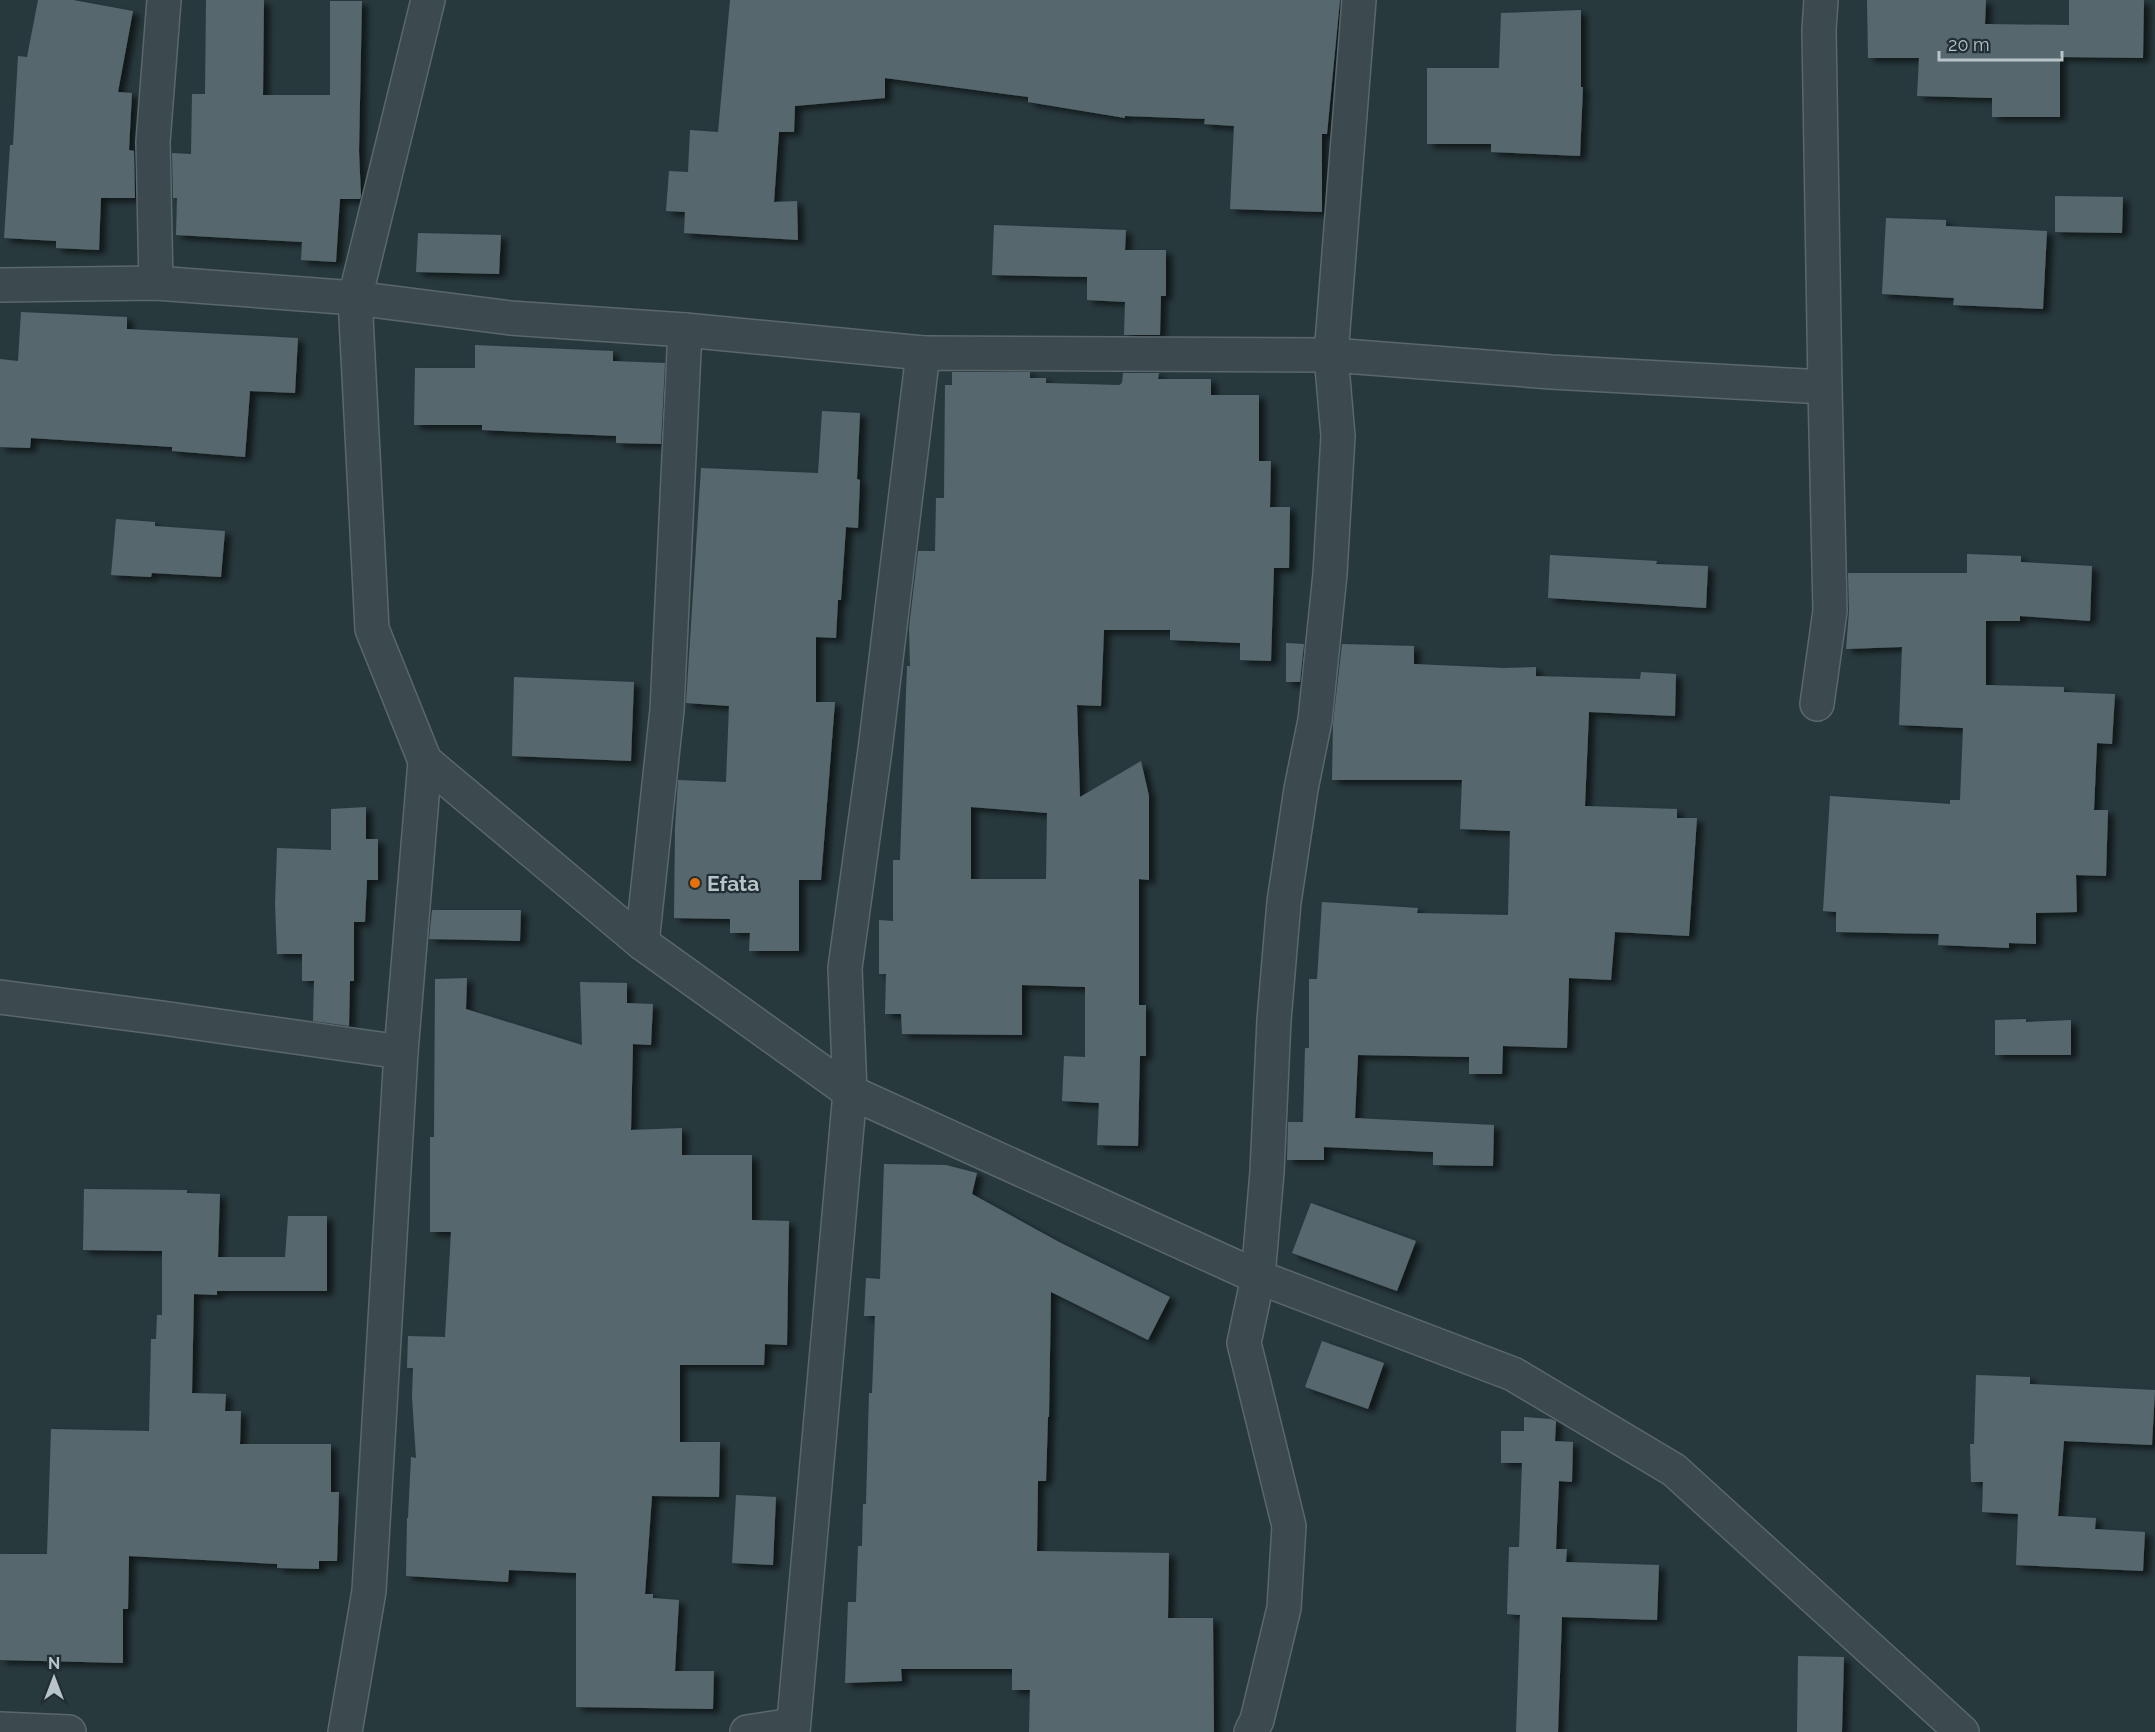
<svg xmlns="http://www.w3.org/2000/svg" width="2155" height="1732" font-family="Raleway,sans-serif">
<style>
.building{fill:#56686d;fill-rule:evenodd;filter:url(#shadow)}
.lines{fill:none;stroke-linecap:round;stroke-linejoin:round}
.minor-casing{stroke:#5a676b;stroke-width:36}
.minor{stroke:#3c494e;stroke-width:33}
.food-dot{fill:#e8710a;stroke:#212e33;stroke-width:2}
.labels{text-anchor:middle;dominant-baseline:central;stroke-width:4.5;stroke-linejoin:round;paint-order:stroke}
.poi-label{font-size:21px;font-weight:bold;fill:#b8c4c8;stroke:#212e33;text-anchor:start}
</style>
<defs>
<filter id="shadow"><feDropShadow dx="6" dy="4" stdDeviation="3" flood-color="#0009"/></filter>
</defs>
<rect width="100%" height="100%" fill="#28393d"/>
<g class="building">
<polygon points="38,0 73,0 133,11 118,92 132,93 129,150 134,151 135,198 101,198 99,250 56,248 56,241 4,238 10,145 13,145 18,56 27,57"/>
<polygon points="206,0 264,0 263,95 330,95 330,1 362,1 359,151 361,196 360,199 340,199 336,262 301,260 302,242 176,235 177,198 173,198 172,153 191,154 192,94 205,94"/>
<polygon points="730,0 1340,0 1327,134 1322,134 1322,212 1230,209 1234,126 1204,124 1205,119 1125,116 1125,118 1028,102 1028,97 885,78 885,98 795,106 794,132 779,132 774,202 797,201 798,240 684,233 685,212 666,211 669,171 688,172 690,130 718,132"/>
<polygon points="1867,0 1986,0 1985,24 2069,25 2069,0 2144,0 2143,58 2060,57 2060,117 1992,117 1992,98 1917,96 1919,58 1868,58"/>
<polygon points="1581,10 1581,87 1583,87 1580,156 1491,152 1491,144 1427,144 1427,68 1499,68 1501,13"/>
<polygon points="2055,196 2123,197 2122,233 2055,232"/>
<polygon points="1886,218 1946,220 1946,226 2047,231 2043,309 1953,305 1954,298 1882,294"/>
<polygon points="994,225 1126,230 1125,250 1166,250 1166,296 1161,296 1160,335 1124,335 1125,302 1087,300 1087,277 992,275"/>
<polygon points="418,233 501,235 499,274 416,272"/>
<polygon points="21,312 127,317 127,329 298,338 295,393 250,391 245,457 172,451 172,447 31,438 30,448 0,447 0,359 18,361"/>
<polygon points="475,345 613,351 613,361 665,363 661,444 616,443 616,436 482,430 482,425 414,425 415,368 475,368"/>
<path d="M952,372H1030V378H1046V383L1119,385L1122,383L1123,373H1159L1158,379H1211V395H1259V461H1271L1270,507H1290L1289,568H1274L1271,661L1240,660V643L1170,640V630H1104L1101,706L1077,705L1080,797L1141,761L1149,796V880L1139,879V1005H1146V1056H1140L1138,1146L1097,1145L1099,1103L1062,1101L1064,1056L1085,1057V987L1022,985V1035L902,1034L901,1014H885L886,974H879V920L893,921V860H900L907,666H910L909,628L918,551H935L936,498H944L945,385H952ZM971,807L1047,813L1046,879H971Z"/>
<polygon points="822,411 860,413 857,479 860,480 858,528 846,527 841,600 838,600 836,638 816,637 816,702 835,702 821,880 799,880 799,951 749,951 750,933 730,933 730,919 674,918 675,827 678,780 726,782 729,706 686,703 701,468 818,473"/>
<polygon points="116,519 155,522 155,526 225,531 221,577 152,573 151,577 111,575"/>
<polygon points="1967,554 2021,556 2021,562 2092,566 2090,621 2020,616 2020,621 1986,621 1986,685 2064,687 2064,692 2115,694 2112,744 2097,743 2094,810 2108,810 2106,876 2076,875 2077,912 2036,913 2036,944 2009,943 2009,948 1938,945 1939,934 1836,932 1836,912 1823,911 1830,796 1950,804 1950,800 1960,800 1963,728 1899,725 1902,647 1846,649 1849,611 1848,573 1967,573"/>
<polygon points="1550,555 1657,561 1656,564 1708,566 1706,608 1548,598"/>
<polygon points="1286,643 1304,644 1300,682 1286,682"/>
<polygon points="1342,644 1414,646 1414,664 1504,668 1536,667 1536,676 1640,679 1641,672 1676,674 1675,716 1589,712 1585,806 1677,809 1677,818 1697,818 1689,936 1615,932 1611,980 1569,978 1567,1048 1503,1046 1502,1074 1469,1074 1469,1057 1358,1055 1355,1118 1494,1125 1493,1166 1433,1165 1433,1152 1324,1147 1324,1160 1287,1160 1288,1122 1303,1122 1305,1048 1309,1048 1309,979 1317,979 1322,902 1418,908 1417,913 1508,915 1510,831 1460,829 1462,780 1332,780 1333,723"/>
<polygon points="514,677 634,682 631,761 512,756"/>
<polygon points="366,807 366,839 378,839 378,880 367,880 365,922 354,922 354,981 350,981 349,1026 313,1021 314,981 302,981 302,954 277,954 275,904 277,848 331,850 331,809"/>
<polygon points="432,910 521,910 520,941 429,939"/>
<polygon points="467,978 466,1009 582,1045 580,982 627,983 627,1003 653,1004 651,1045 633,1044 631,1130 682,1128 682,1155 752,1155 752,1220 789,1221 787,1345 765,1344 764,1365 680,1365 680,1442 720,1442 719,1497 652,1496 645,1594 653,1594 653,1598 679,1600 675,1671 714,1671 713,1709 576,1707 576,1573 509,1570 508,1582 406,1576 407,1518 408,1518 411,1457 416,1458 412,1397 413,1368 407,1368 408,1336 445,1337 451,1232 430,1232 430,1137 434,1137 435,979"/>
<polygon points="2026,1019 2026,1022 2071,1020 2071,1055 1995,1055 1995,1020"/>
<polygon points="884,1164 946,1165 977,1173 972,1194 1059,1242 1170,1297 1148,1340 1051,1292 1049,1417 1048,1417 1046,1481 1038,1481 1037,1551 1169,1553 1168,1618 1213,1618 1214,1732 1029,1732 1030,1690 1012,1690 1012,1669 901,1669 902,1681 845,1683 848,1602 856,1602 858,1546 862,1546 863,1504 866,1504 869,1393 872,1393 875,1316 864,1316 866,1278 880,1279"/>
<polygon points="84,1189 187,1190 187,1193 220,1194 218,1257 285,1257 288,1216 327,1216 327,1291 217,1291 217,1295 194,1294 192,1393 226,1394 225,1411 241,1411 240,1444 331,1444 331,1492 339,1492 337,1561 319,1561 319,1569 277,1568 277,1564 129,1556 128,1609 123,1609 123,1663 0,1660 0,1554 47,1554 51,1429 149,1431 151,1339 156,1339 157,1315 162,1315 162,1251 83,1250"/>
<polygon points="1311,1203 1416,1241 1397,1291 1292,1253"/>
<polygon points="1322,1341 1384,1363 1368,1409 1305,1387"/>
<polygon points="1976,1375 2030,1377 2030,1384 2155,1390 2152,1445 2064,1441 2058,1516 2096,1518 2095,1529 2145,1532 2143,1571 2016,1565 2018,1514 1982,1512 1983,1482 1971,1482 1970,1444 1974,1444"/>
<polygon points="1524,1417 1551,1419 1556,1421 1555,1441 1573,1442 1572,1482 1559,1481 1556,1549 1567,1549 1566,1562 1659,1565 1657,1620 1562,1617 1558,1732 1516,1732 1520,1615 1507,1614 1509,1547 1519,1547 1522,1463 1501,1463 1501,1431 1524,1431"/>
<polygon points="736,1495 776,1497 773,1565 732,1563"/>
<polygon points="1798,1656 1844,1657 1842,1732 1797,1732"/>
</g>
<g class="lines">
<g class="minor-casing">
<g id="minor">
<polyline points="428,0 355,298 372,629 425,761 642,943 850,1092 1258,1277 1513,1374 1674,1470 1962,1732"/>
<polyline points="156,283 153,142 164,0"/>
<polyline points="0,285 156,283 355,298 510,318 685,330"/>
<polyline points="1817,704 1830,611 1825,387"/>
<polyline points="642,943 667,710 685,330 923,353"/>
<polyline points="0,997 162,1018 401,1052"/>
<polyline points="0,1729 69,1732"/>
<polyline points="345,1732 369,1591 401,1052 425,761"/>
<polyline points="747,1732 793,1725"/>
<polyline points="793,1732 850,1092 845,968 875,750 923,353 1331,355 1359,0"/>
<polyline points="1251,1732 1257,1720 1284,1608 1289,1526 1244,1343 1258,1277 1267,1172 1274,1020 1284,902 1301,789 1315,720 1330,574 1338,436 1331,355 1551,372 1825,387 1819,30 1821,0"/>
</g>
</g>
<use href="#minor" class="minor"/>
</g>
<circle class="food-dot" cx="695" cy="883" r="6"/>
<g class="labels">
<g class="poi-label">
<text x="707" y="883">Efata</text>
</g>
</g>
<g transform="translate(54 1678)" stroke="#212e33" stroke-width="4.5" paint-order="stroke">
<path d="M0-4.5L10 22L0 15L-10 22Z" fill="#b8c4c8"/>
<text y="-9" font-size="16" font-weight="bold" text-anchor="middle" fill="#b8c4c8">N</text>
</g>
<path d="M1939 51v9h123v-9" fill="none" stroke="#b8c4c8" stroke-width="3"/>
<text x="1948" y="51" font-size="18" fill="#b8c4c8" stroke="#212e33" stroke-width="4.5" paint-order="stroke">20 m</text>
</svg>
